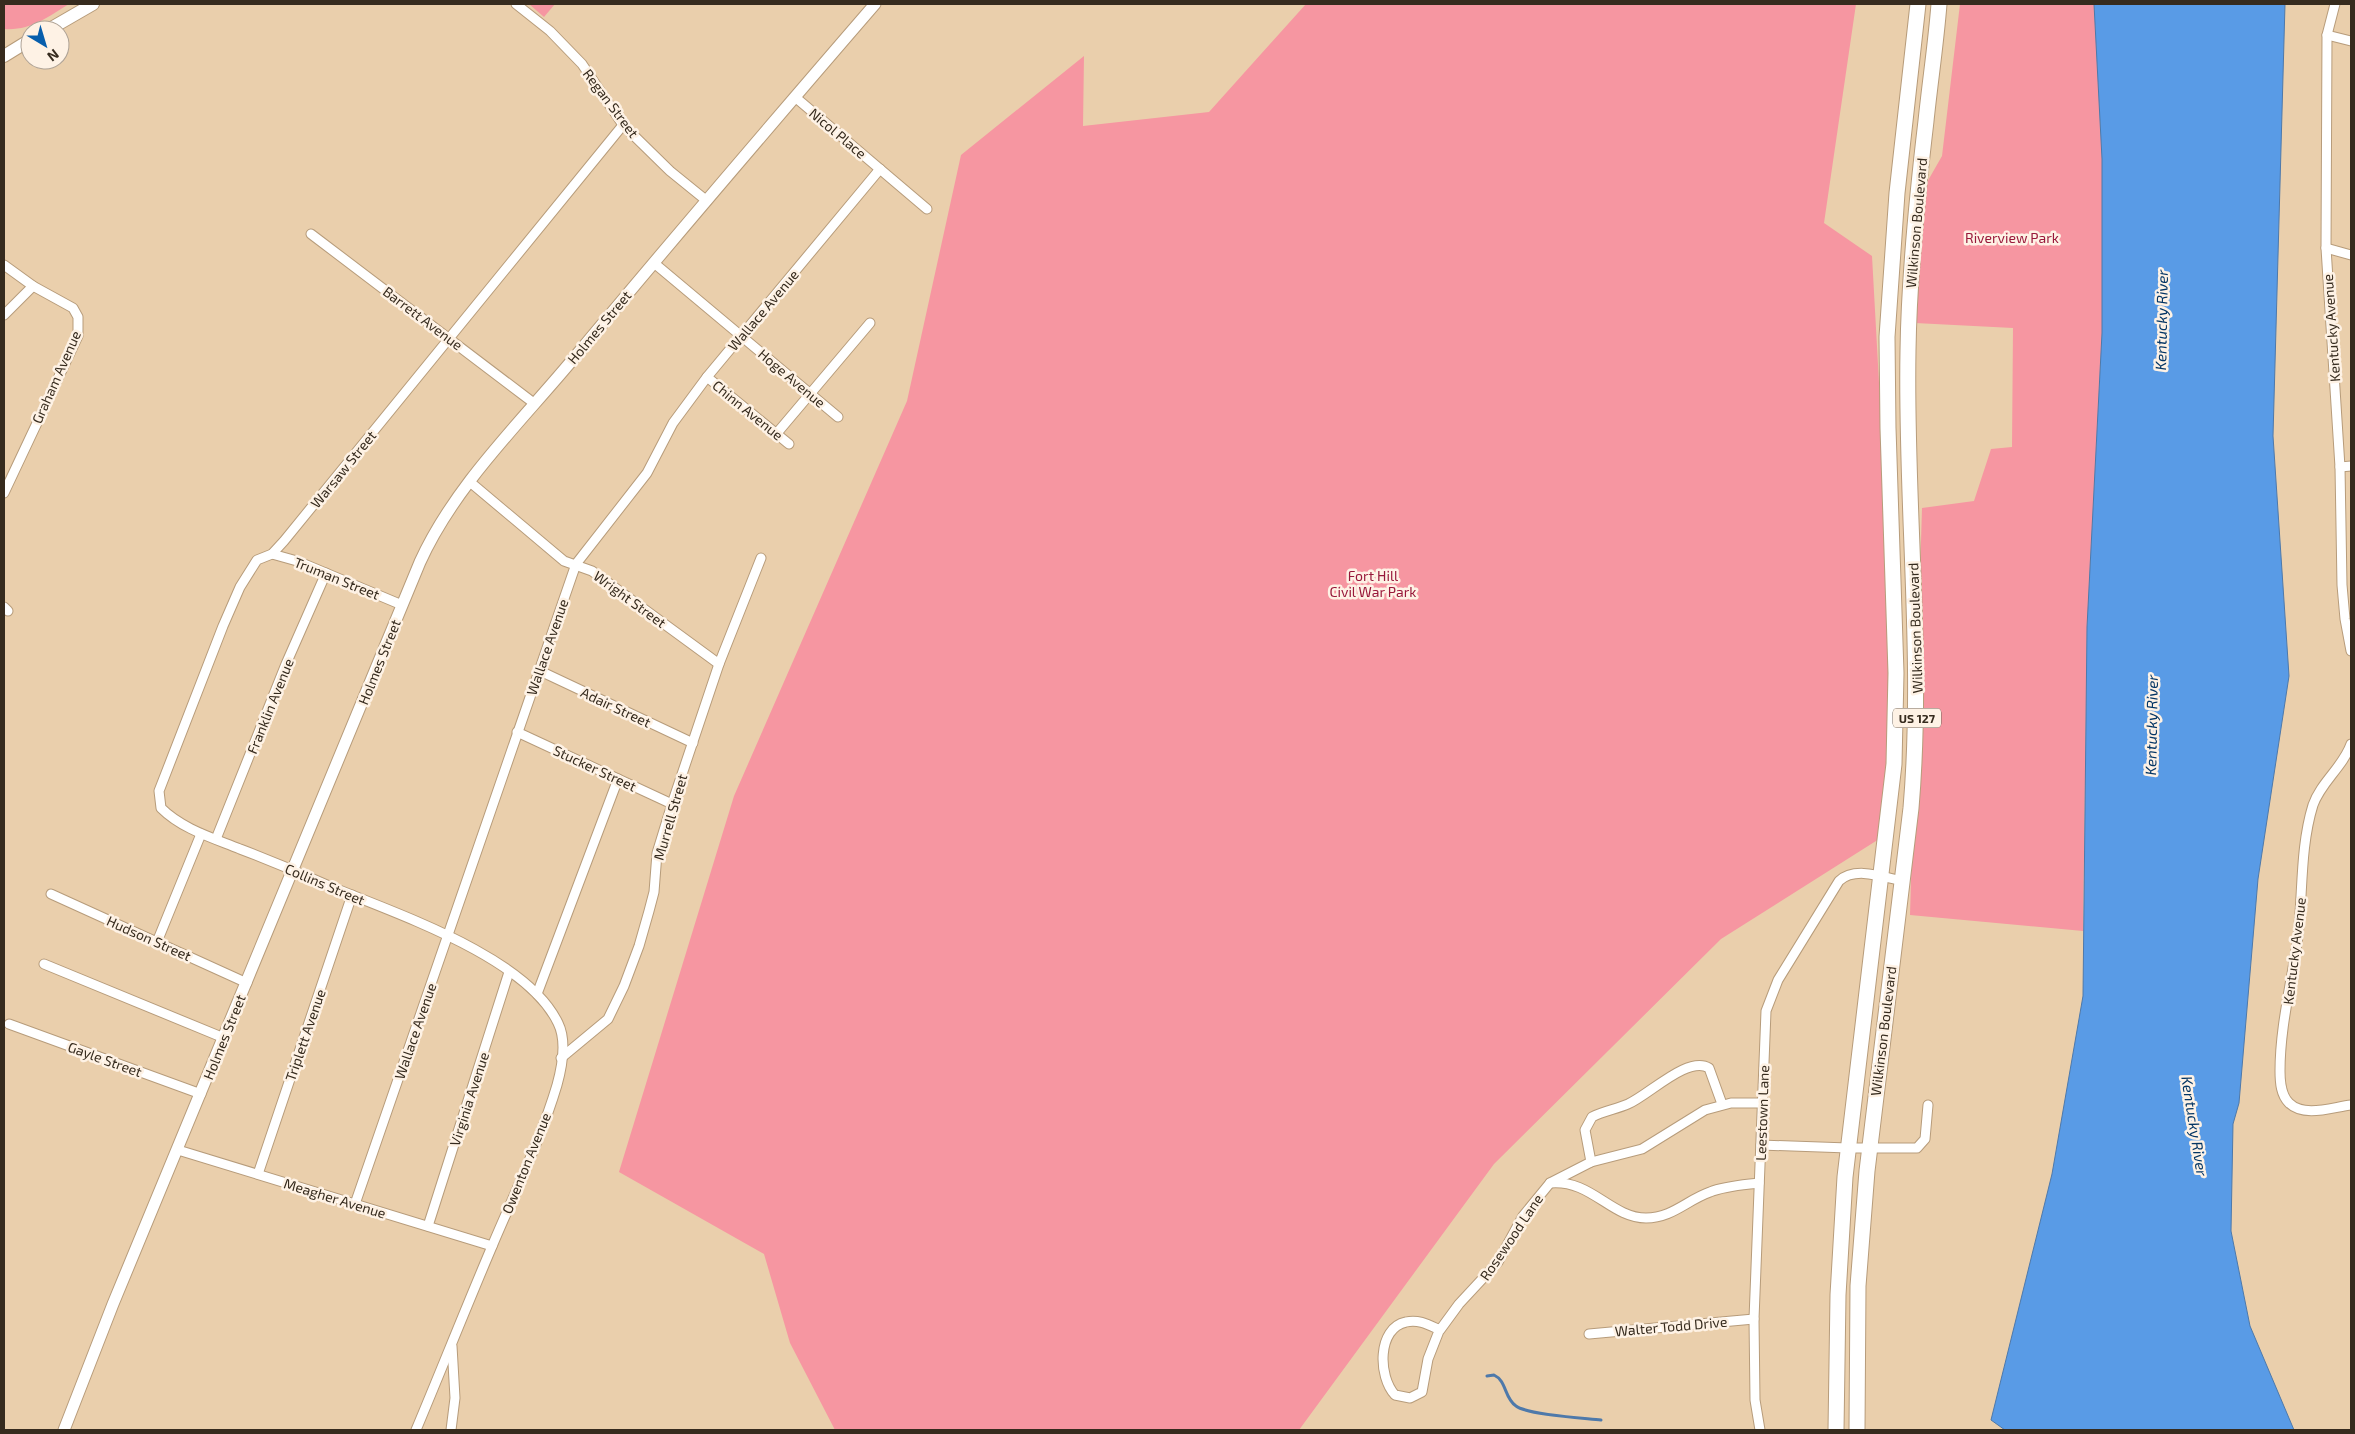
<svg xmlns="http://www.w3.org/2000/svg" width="2355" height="1434" font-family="'Exo 2',sans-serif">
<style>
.green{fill:#f696a1}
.water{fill:#599be6;stroke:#4e79aa}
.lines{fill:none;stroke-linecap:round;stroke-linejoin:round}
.stream{stroke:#4e79aa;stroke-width:3}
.street-casing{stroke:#b79c7b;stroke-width:11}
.secondary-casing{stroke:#b79c7b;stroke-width:13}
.primary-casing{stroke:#b79c7b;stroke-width:14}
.highway-casing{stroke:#b79c7b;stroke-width:17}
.street{stroke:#fff;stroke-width:9}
.secondary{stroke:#fff;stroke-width:11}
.primary{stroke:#fff;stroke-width:12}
.highway{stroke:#fff;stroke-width:15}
.labels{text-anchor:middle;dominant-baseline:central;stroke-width:5;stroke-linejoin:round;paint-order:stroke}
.shield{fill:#fef2e5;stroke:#72675a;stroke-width:1}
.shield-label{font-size:12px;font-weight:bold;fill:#362b1e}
.street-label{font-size:14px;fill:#362b1e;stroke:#fef2e5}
.park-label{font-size:14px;fill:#98183a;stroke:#fef2e5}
.water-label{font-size:15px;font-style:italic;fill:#033564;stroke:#fef2e5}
</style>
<rect width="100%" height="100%" fill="#eacfac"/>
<g class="green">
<path d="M4,4H69C48,17 30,31 4,29Z"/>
<polygon points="529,4 555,4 544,17"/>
<polygon points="1306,4 1856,4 1824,223 1872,256 1896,690 1887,834 1721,939 1494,1164 1299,1430 835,1430 790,1343 764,1254 619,1172 734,796 907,401 961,155 1084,56 1083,126 1209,112"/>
<polygon points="1960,4 2094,4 2102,159 2102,333 2087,627 2083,931 1910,915 1922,508 1974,501 1991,449 2012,447 2013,328 1915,323 1926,184 1942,156"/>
</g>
<polygon class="water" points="2094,4 2285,4 2273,436 2289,676 2258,879 2239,1103 2233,1124 2231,1231 2250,1326 2294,1430 2005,1430 1991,1420 2052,1174 2083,996 2087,627 2102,333 2102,159"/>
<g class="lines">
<path class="stream" d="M1487,1376L1494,1375C1507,1381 1504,1398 1516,1406C1528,1415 1583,1418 1601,1420"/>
<g class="street-casing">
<g id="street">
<polyline points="516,4 550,31 582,64 623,125 670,171 707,201"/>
<polyline points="2335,4 2327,35 2326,248 2340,467 2342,585 2345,619 2351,651"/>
<polyline points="2327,35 2351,41"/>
<polyline points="795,97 927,209"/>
<polyline points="311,234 535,404"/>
<polyline points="2326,248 2351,255"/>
<polyline points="654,263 838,417"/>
<polyline points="4,265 33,286 73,308 78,317 78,336 4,493"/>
<polyline points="4,315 33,286"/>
<polyline points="707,377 789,444"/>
<polyline points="777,433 870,323"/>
<polyline points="2340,467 2351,466"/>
<polyline points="470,482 564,561 592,571 719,664"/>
<polyline points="272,554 297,561 402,605"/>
<polyline points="4,607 8,611"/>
<polyline points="538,670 693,743"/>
<polyline points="517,732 672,804"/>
<path d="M2351,744C2343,767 2321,782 2313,805C2300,847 2303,893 2298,936C2292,981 2280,1026 2280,1071C2280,1083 2281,1095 2289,1103C2304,1118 2333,1107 2351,1105"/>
<polyline points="216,839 286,664 326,573"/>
<polyline points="51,894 247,983"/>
<polyline points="157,942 201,834"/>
<polyline points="44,964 224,1038"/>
<polyline points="537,994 618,779"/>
<polyline points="9,1024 201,1094"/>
<polyline points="561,1058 608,1019 624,986 639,946 649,911 654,892 657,853 672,804 719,664 761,558"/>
<polyline points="1761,1145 1848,1148 1917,1148 1925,1139 1928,1105"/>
<polyline points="178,1150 492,1246"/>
<path d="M1591,1162L1585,1130L1592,1117C1603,1111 1617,1109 1628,1104C1649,1095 1688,1055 1709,1068L1722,1104"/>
<polyline points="258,1174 352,895"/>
<path d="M1550,1183C1591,1179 1611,1218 1646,1218C1672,1218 1687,1200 1710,1192C1725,1186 1743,1185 1759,1183"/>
<polyline points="355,1204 576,564 647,473 673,423 707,377 880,169"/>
<polyline points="428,1226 509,972"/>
<path d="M1440,1330C1429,1325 1419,1319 1406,1322C1377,1328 1378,1377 1395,1395L1410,1398L1422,1392L1428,1359L1439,1331L1440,1330L1459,1304L1498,1262L1523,1216L1550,1183L1591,1162L1642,1149L1705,1110L1731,1103H1763"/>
<polyline points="1589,1334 1754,1319"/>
<path d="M416,1430C442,1368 467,1305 493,1244C515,1192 541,1139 557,1085C562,1067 567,1041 558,1023C526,956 394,913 327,885C298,872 269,860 240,849C213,838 182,829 161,808L159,791L223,626L240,587L257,560L272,554L284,541L623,125"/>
<polyline points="451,1430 455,1398 452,1346"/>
<path d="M1760,1430L1755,1400L1754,1319L1766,1011L1778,980L1839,881C1855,866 1883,877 1902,881"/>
</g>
</g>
<g class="secondary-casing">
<path id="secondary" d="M64,1430L113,1304L420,562C455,485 520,423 574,358C673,239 774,121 875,4"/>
</g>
<g class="primary-casing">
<g id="primary">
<polyline points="48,30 93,4"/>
<polyline points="4,56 30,40"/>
</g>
</g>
<g class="highway-casing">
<g id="highway">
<polyline points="1836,1430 1838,1295 1845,1177 1894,764 1896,673 1888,428 1887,337 1897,193 1918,4"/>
<path d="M1857,1430L1858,1286L1867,1171L1911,808C1924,656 1905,503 1908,351C1909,274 1917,197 1926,121C1930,82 1936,43 1939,4"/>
</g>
</g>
<use href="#street" class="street"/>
<use href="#secondary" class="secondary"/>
<use href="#primary" class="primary"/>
<use href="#highway" class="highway"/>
</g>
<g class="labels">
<rect class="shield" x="1893" y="708.5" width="48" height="19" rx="4"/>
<g class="shield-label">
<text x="1917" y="718">US 127</text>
</g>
<g class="street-label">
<text transform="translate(611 103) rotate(53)">Regan Street</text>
<text transform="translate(838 133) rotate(40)">Nicol Place</text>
<text transform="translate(1916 223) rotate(-85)">Wilkinson Boulevard</text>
<text transform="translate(763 310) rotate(-50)">Wallace Avenue</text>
<text transform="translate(423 318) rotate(37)">Barrett Avenue</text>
<text transform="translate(599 327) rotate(-50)">Holmes Street</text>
<text transform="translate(2331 328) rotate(-94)">Kentucky Avenue</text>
<text transform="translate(56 377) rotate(-66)">Graham Avenue</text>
<text transform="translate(792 378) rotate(40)">Hoge Avenue</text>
<text transform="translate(748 410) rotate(39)">Chinn Avenue</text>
<text transform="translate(343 469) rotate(-51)">Warsaw Street</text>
<text transform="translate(337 578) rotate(22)">Truman Street</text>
<text transform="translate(630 599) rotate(36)">Wright Street</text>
<text transform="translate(1915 628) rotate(-92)">Wilkinson Boulevard</text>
<text transform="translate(547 647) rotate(-71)">Wallace Avenue</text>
<text transform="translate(379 662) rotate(-68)">Holmes Street</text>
<text transform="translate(270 706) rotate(-68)">Franklin Avenue</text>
<text transform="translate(616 707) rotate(25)">Adair Street</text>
<text transform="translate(595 768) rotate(25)">Stucker Street</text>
<text transform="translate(670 817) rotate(-74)">Murrell Street</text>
<text transform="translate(325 884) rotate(23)">Collins Street</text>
<text transform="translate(149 938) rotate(24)">Hudson Street</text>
<text transform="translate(2294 951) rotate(-83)">Kentucky Avenue</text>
<text transform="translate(415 1031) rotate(-71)">Wallace Avenue</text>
<text transform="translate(1883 1031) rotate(-83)">Wilkinson Boulevard</text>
<text transform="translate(305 1035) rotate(-71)">Triplett Avenue</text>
<text transform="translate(224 1037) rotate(-68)">Holmes Street</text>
<text transform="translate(105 1059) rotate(20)">Gayle Street</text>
<text transform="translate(469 1099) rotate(-72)">Virginia Avenue</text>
<text transform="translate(1762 1113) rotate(-88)">Leestown Lane</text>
<text transform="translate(526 1163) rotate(-68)">Owenton Avenue</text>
<text transform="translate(335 1198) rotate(17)">Meagher Avenue</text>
<text transform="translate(1511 1237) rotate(-56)">Rosewood Lane</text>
<text transform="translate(1671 1326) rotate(-5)">Walter Todd Drive</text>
</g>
<g class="park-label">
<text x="2012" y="237">Riverview Park</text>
<text x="1373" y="575">Fort Hill<tspan x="1373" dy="16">Civil War Park</tspan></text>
</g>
<g class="water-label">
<text transform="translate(2161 320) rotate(-89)">Kentucky River</text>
<text transform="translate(2151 725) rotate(-89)">Kentucky River</text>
<text transform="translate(2195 1126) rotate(81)">Kentucky River</text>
</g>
</g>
<rect width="2355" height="1434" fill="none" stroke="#362b1e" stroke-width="10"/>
<g transform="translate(45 45) rotate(142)"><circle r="24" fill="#fef2e5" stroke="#aea295"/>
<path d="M0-4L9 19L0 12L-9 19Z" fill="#075eac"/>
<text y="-8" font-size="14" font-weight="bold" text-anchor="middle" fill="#362b1e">N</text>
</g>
</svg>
